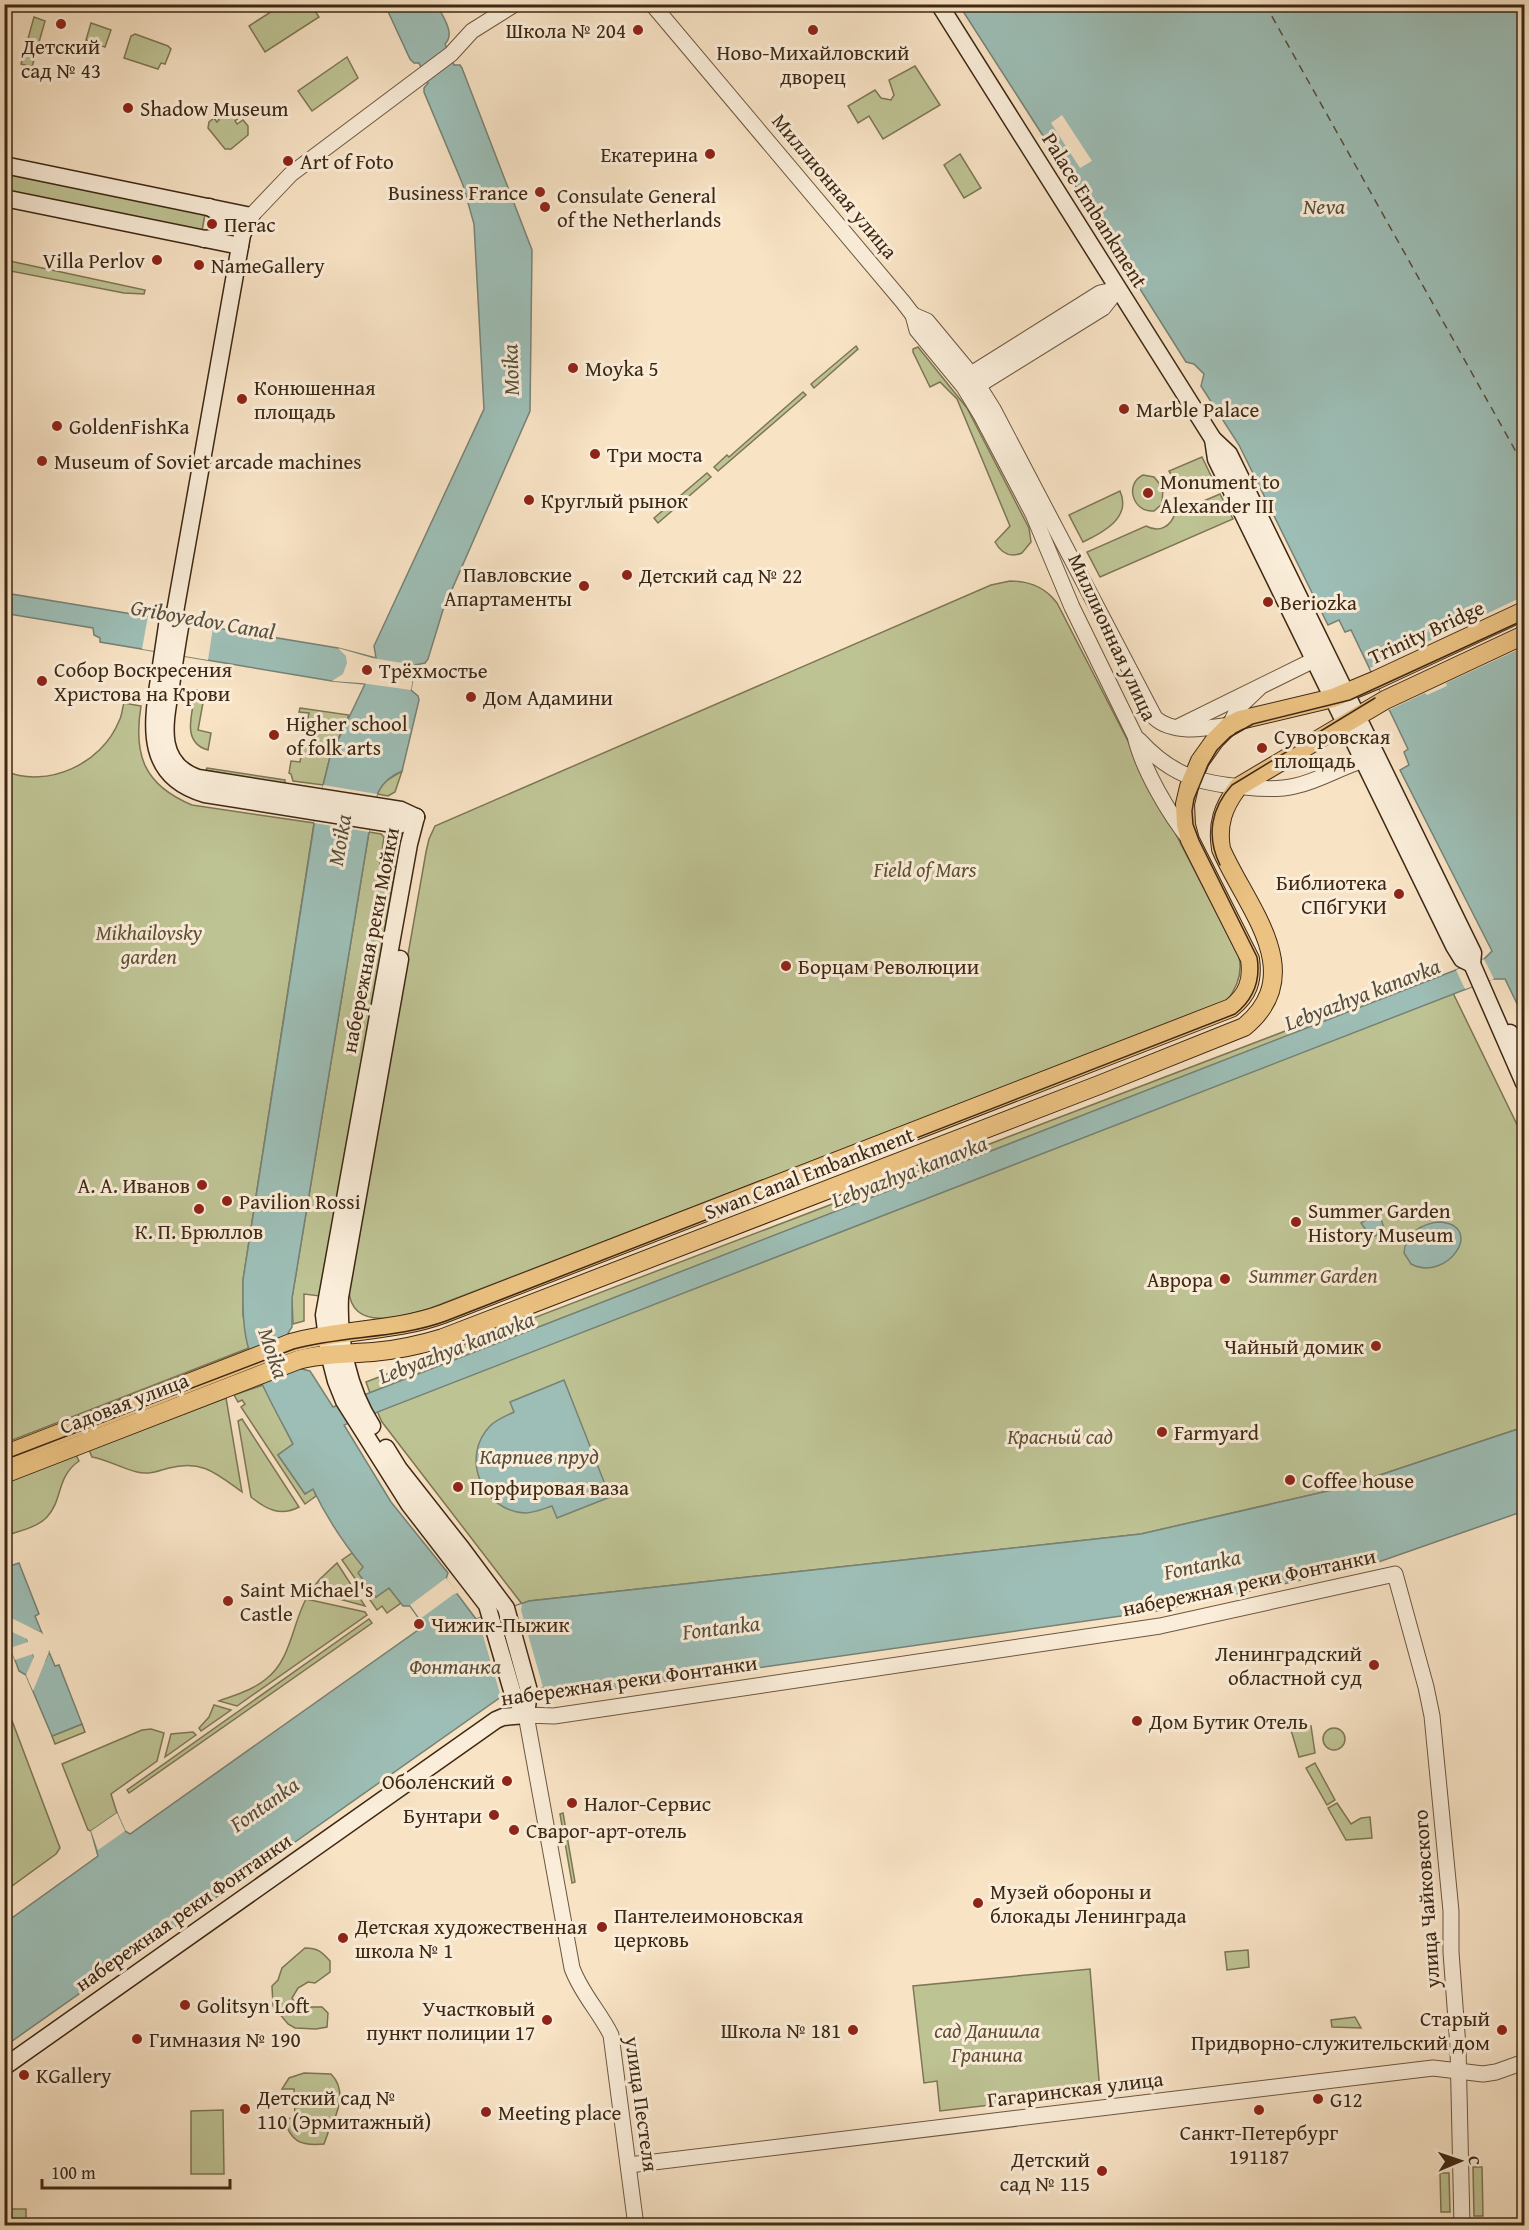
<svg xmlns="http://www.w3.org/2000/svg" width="1529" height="2230" font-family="'Gentium Book Plus',serif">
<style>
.green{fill:#bec394;stroke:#7e7654;stroke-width:1.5}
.water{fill:#9dbeb6;stroke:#778275;stroke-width:1.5}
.pier{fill:#f8e3c5}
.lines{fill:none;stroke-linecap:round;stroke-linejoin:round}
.ferry{stroke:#564e3c;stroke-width:1.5;stroke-dasharray:8 6;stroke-linecap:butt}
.tertiary-casing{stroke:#6c5740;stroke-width:17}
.secondary-casing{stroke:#3e2813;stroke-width:19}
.primary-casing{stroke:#3e2813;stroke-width:20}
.tertiary{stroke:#faedd9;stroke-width:15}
.secondary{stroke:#faedd9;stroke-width:16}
.primary{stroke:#ecc282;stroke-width:18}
.tram{stroke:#3e2813;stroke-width:1.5}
.poi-dot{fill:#8f2418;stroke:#faedd9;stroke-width:2}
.labels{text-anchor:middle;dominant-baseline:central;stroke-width:6;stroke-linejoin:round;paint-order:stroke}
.poi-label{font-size:21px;fill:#3e2813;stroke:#faedd9;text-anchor:start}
.street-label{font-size:21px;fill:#3e2813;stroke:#faedd9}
.park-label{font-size:21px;font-style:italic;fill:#5e4f33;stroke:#faedd9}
.water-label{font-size:22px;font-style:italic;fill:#564e3c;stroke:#faedd9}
</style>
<rect width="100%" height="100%" fill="#f8e3c5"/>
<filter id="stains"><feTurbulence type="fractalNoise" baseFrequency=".00333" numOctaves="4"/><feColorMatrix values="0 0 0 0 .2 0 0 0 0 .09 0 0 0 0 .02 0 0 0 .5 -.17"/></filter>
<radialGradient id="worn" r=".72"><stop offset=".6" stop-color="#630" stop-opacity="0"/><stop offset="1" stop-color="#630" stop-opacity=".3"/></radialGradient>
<g class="green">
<polygon points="283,4 311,5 319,17 265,52 249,26"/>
<polygon points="34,17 45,21 32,67 21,64"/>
<polygon points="91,23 111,30 105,47 86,40"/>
<polygon points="135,34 168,46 171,49 165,64 161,63 158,69 124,58 131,36"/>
<polygon points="347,57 358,78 312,111 298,91"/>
<polygon points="915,66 940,105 883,139 869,116 858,123 848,106 875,90 881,98 891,100 894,95 889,80"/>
<polygon points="227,108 236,111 240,117 235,121 237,124 243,120 248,126 248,135 231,149 225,149 208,128 209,122 214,118 217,122 219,120 216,116"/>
<polygon points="960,154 981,188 964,198 944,165"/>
<polygon points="4,172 205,214 202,231 5,190"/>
<polygon points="5,260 145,290 144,294 124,293 5,270"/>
<polygon points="856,346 858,349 814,388 811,384"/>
<path d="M918,347L967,408L1029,528L1031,542L1022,553C1010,558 1001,553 995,542L1010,526L957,399L940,382L930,387L913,352V349Z"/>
<polygon points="803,392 806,395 718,471 714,467 727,455 729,457"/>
<path d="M1202,457L1215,484C1191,495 1183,495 1169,471Z"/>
<polygon points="707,473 711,477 658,523 654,518"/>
<path d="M1143,475L1154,477L1163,488L1162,504L1154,511C1133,513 1124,484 1143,475Z"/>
<path d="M1120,491C1132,518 1102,533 1083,542L1069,515Z"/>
<path d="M1220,494L1233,519L1100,577L1087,552L1146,526C1159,533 1171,527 1175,513Z"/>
<path d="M1010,581C1030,581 1045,587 1057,603L1239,957C1243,974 1237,988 1226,1002L431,1308C405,1316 352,1333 349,1291L426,852L429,839L435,826L991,585Z"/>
<path d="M196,690L205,692L198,730L211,733L208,750C180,742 193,711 196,690Z"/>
<path d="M124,703L141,706C133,755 144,785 192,805L314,823L243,1280V1315L249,1348L5,1443V771C47,789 102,764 119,721C122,716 122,709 124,703Z"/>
<polygon points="300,708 349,715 330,757 323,785 293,781 291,774 289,773 291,761 300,762 309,713 299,712"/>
<polygon points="207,768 285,780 285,786 206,770"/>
<polygon points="402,771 395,792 388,796 377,794 384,782"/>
<polygon points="369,832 381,834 384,837 380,864 396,867 320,1296 304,1294 304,1321 293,1324 292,1298"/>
<polygon points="1453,993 1524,1139 1524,1427 1341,1488 1141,1534 529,1601 522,1604 382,1422 377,1411"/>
<polygon points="1362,999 1364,1006 370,1393 366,1382 1309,1022 1309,1020"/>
<polygon points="263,1385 293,1444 278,1455 305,1494 313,1488 316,1496 305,1504 241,1407 245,1404 242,1400 238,1402 234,1395"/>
<path d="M226,1398L242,1492C217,1474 202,1459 169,1468C159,1471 148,1475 137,1472C121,1468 108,1460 92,1457L89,1450Z"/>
<path d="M242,1419L299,1507C280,1517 266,1509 251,1497L238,1421Z"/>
<path d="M76,1455L79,1461C56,1477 63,1500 47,1517C37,1528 18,1531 5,1536V1483Z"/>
<polygon points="352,1553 364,1567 376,1597 389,1588 401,1603 387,1613 382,1606 377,1610 342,1560"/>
<polygon points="337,1563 365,1606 313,1592 312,1589 320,1579"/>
<path d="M306,1599L365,1612L367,1615L237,1706L219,1701C235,1695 253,1690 266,1679C291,1660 292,1625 306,1599Z"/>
<polygon points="369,1619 372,1623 129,1793 127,1790"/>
<polygon points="5,1702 60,1848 56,1854 5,1891"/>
<polygon points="214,1705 231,1710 201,1731 199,1728 209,1717"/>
<polygon points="82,1724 85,1732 55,1744 52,1736"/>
<polygon points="1311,1726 1315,1753 1299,1757 1291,1730"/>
<circle cx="1334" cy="1739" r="11"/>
<polygon points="151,1729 164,1733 157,1761 111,1794 117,1813 91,1831 88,1830 62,1764 142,1730"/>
<polygon points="193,1732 196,1735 165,1757 171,1734"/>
<polygon points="1315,1763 1335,1800 1327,1805 1306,1768"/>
<polygon points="1337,1803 1351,1824 1361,1818 1370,1817 1372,1838 1346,1840 1328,1808"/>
<polygon points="563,1813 575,1882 572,1883 560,1814"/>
<path d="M305,1948C318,1948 322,1952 330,1961V1972L315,1983L308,1982L298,1988L292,1998L295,2003L306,2007H322L328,2013L327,2027L316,2029L295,2028L288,2024L273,2006L272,1986L278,1980L282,1968Z"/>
<polygon points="1248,1950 1249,1967 1227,1970 1225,1952"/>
<polygon points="1090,1969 1100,2092 940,2111 937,2081 924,2083 913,1986"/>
<polygon points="1355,2017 1361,2028 1332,2027 1331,2020"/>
<path d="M304,2073L331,2074C345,2088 340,2106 333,2123L327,2125L328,2133L324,2144C300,2146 291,2142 284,2119L295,2118L294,2089H282L289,2078Z"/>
<polygon points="223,2110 224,2174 191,2174 191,2111"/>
<polygon points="1473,2167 1482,2167 1483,2216 1474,2216"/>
<polygon points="1440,2173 1449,2173 1450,2212 1441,2212"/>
<rect x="11" y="2209" width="15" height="16"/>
</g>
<g class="water">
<path d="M385,5H437C442,16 456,33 445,44L454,65H460L462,68L532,250L530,411L443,610L428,659L425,663L415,665L411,690L418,696L419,700L402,771C373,783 374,806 369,832L292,1298V1327L288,1333L302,1369L310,1371L333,1407L1484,959L1492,951L1400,770L1409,765L1404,752L1408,749L1351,630L1345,632L1339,620L1328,625L1239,445L1201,386L1204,374L1194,364L1186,362L1062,165L1064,154L1055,144L1047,142L959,5H1524V1018L1505,979H1492L344,1425L391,1502L448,1573L446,1579L476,1619L529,1601L1141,1534L1341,1488L1524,1427V1511L1367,1566L1156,1611L554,1697L546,1693L543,1687L501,1697L5,2046V1923L98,1856L91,1831L117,1813L125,1831L130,1834L418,1630L420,1620L410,1606H403L389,1588L376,1597L358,1573L363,1567C342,1541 327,1519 313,1489L305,1494L278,1455L293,1444C277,1413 259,1383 249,1350C242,1327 243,1303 243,1280L315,819L330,757L365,684L332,681L100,642V638L94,635L93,628L9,614L5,621V593L338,648L376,658L374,646L484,409L474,224L463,185L424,92V88L428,83L419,63H414L410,59Z"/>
<polygon points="1375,1214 1380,1216 1385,1231 1369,1239 1366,1237 1366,1230 1361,1223"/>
<path d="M1440,1222C1486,1226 1447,1283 1411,1264L1404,1253C1405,1234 1422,1223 1440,1222Z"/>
<path d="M564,1380L610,1497L557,1518L552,1506C543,1509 534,1513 525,1513C482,1511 460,1457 490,1426C497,1419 506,1416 514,1412L510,1402Z"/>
<polygon points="19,1563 39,1614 35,1616 42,1633 30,1628 27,1639 34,1657 45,1661 49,1652 55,1666 59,1665 82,1724 52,1736 26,1675 19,1671 7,1638 10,1631 5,1617 4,1568"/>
</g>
<g class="pier">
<polygon points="1062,115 1092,161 1080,168 1051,123"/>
<polygon points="1524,596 1524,647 1446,683 1447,686 1427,695 1425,693 1389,710 1370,668 1408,650 1407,648 1425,639 1427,642"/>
<polygon points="148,616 213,627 208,660 142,649"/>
<polygon points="338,648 372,658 415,665 411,690 361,683 332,681 343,674 347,663 346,656"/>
<polygon points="323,785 377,794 369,832 314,823"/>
<polygon points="1484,959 1494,979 1465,989 1456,970"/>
<polygon points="446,1578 458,1593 454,1594 420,1619 410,1605"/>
<polygon points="522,1604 521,1610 543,1687 501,1697 479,1622 476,1619"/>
<polygon points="5,1615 42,1633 43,1636 32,1632 30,1638 36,1655 43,1658 47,1650 49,1652 33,1691 26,1675 34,1657 33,1654 15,1660 10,1648 28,1642 27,1639 10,1631"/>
<polygon points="117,1813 125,1831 98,1850 91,1831"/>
</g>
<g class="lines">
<polyline class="ferry" points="1265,4 1524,466"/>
<g class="tertiary-casing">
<g id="tertiary">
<path d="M652,4L903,302L913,315L917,330L964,387L981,415L1033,514L1072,607L1135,736C1142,768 1169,814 1190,840"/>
<polyline points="251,216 291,174 451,54 472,31 515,4"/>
<path d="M913,315L927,321L971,374L993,409L1155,718C1174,735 1208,728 1230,725L1238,708L1259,688"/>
<polyline points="967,382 971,374 1100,293 1118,289"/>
<polyline points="970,387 979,385 1103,308 1118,289"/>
<polyline points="1180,726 1314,660"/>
<path d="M1139,740C1171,775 1200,784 1245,787C1262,789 1279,790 1295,786C1319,781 1340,767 1364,760"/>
<polyline points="629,2165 1433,2068 1483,2074 1496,2072 1524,2062"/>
<path d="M636,2226L611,2035C599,2011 581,1993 572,1968L526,1715L554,1716L1160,1626L1395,1574L1426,1687L1432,1716L1451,1911V1952L1458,2047L1462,2226"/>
</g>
</g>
<g class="secondary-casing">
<g id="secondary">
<polyline points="939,4 1213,439 1229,454 1473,953 1472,964"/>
<polyline points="4,165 251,216 242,235 175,612"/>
<polyline points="4,198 240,246"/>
<path d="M204,239L214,238C222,231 224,223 219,213L209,207"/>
<polyline points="1213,439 1216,459 1454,946 1462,959 1472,964"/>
<path d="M175,612L168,619C165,639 162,659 159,679C151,729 146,777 205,794L399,825L416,817"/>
<path d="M175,612L181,622C177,643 174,665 171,686C165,722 155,763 198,778L401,810L416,817"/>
<polyline points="416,817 409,844 324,1315 329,1354 336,1381 344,1401 409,1504 487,1605 513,1694 526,1715"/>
<polyline points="1472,964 1524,1083"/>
<polyline points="1510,1033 1524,1056"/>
<path d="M372,1426C348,1389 338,1340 340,1297L400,959"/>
<polyline points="386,1448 399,1469 462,1549 506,1608 529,1691 526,1715"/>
<polyline points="4,2067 496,1720 503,1717 526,1715"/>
</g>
</g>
<g class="primary-casing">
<g id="primary">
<path d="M4,1455L291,1343C341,1329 394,1332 443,1314L1231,1008C1248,995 1253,980 1250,959L1190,840L1186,825L1185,804L1189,787L1200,761L1215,740L1230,725L1240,720L1333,698L1376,680L1524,611"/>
<path d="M4,1474L298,1360C323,1353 348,1354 373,1352C397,1350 420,1345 443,1338L1099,1085L1244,1027C1310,973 1246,907 1221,849C1217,824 1223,807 1238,787L1385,700L1524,635"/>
</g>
</g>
<use href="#tertiary" class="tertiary"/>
<use href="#secondary" class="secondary"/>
<use href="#primary" class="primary"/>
<g class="tram">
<path d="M1220,865C1206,836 1211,808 1232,785L1375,698"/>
<path d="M4,1460L294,1349C344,1335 397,1339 446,1321L1235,1014C1254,999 1261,981 1257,957L1199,840L1193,824L1192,811L1194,799L1208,765L1217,750L1230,737L1253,724L1350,700L1524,620"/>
</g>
</g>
<g class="poi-dot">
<circle cx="61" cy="24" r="6"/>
<circle cx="638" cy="30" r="6"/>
<circle cx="813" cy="30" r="6"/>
<circle cx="128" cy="108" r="6"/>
<circle cx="710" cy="154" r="6"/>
<circle cx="288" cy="161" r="6"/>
<circle cx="540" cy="192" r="6"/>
<circle cx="545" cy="207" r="6"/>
<circle cx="212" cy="224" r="6"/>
<circle cx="157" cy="260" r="6"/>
<circle cx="199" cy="265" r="6"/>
<circle cx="573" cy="368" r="6"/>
<circle cx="242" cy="399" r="6"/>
<circle cx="1124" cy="409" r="6"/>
<circle cx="57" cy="426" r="6"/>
<circle cx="595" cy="454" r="6"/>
<circle cx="42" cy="461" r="6"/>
<circle cx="1148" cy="493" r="6"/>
<circle cx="529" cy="500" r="6"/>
<circle cx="627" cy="575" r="6"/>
<circle cx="584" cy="586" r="6"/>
<circle cx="1268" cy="602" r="6"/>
<circle cx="367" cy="670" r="6"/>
<circle cx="42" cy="681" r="6"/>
<circle cx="471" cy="697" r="6"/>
<circle cx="274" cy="735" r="6"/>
<circle cx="1262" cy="748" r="6"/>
<circle cx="1399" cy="894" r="6"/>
<circle cx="786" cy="966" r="6"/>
<circle cx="202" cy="1185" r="6"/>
<circle cx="227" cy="1201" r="6"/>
<circle cx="199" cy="1209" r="6"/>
<circle cx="1296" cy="1222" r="6"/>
<circle cx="1225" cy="1279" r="6"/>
<circle cx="1376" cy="1346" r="6"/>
<circle cx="1162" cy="1432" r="6"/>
<circle cx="1290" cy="1480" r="6"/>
<circle cx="458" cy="1487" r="6"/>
<circle cx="228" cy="1601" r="6"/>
<circle cx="419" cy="1624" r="6"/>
<circle cx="1374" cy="1665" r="6"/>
<circle cx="1137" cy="1721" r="6"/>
<circle cx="507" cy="1781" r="6"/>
<circle cx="572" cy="1803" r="6"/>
<circle cx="494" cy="1815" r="6"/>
<circle cx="514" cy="1830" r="6"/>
<circle cx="978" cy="1903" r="6"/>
<circle cx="602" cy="1927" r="6"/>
<circle cx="343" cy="1938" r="6"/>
<circle cx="185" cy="2005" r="6"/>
<circle cx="547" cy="2020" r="6"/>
<circle cx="853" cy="2030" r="6"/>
<circle cx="1502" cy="2030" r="6"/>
<circle cx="137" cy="2039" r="6"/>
<circle cx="24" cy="2075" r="6"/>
<circle cx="1318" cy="2099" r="6"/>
<circle cx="245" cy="2109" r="6"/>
<circle cx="1259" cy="2110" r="6"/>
<circle cx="486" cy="2112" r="6"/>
<circle cx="1102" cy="2171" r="6"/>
</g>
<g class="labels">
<g class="poi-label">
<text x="626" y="30" text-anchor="end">Школа № 204</text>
<text x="61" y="46" text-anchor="middle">Детский<tspan x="61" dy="24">сад № 43</tspan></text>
<text x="813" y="52" text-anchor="middle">Ново-Михайловский<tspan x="813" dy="24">дворец</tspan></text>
<text x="140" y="108">Shadow Museum</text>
<text x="698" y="154" text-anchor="end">Екатерина</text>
<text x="300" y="161">Art of Foto</text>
<text x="528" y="192" text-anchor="end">Business France</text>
<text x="557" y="195">Consulate General<tspan x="557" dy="24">of the Netherlands</tspan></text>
<text x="224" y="224">Пегас</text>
<text x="145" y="260" text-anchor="end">Villa Perlov</text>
<text x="211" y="265">NameGallery</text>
<text x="585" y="368">Moyka 5</text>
<text x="254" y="387">Конюшенная<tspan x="254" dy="24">площадь</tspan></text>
<text x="1136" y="409">Marble Palace</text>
<text x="69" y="426">GoldenFishKa</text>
<text x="607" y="454">Три моста</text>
<text x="54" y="461">Museum of Soviet arcade machines</text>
<text x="1160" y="481">Monument to<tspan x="1160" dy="24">Alexander III</tspan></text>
<text x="541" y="500">Круглый рынок</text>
<text x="572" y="574" text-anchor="end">Павловские<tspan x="572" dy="24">Апартаменты</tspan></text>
<text x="639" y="575">Детский сад № 22</text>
<text x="1280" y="602">Beriozka</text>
<text x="54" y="669">Собор Воскресения<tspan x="54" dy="24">Христова на Крови</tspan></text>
<text x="379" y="670">Трёхмостье</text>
<text x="483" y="697">Дом Адамини</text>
<text x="286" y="723">Higher school<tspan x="286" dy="24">of folk arts</tspan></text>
<text x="1274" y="736">Суворовская<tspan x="1274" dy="24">площадь</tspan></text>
<text x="1387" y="882" text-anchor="end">Библиотека<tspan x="1387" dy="24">СПбГУКИ</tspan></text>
<text x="798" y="966">Борцам Революции</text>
<text x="190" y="1185" text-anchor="end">А. А. Иванов</text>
<text x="239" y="1201">Pavilion Rossi</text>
<text x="1308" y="1210">Summer Garden<tspan x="1308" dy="24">History Museum</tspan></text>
<text x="199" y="1231" text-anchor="middle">К. П. Брюллов</text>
<text x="1213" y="1279" text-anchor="end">Аврора</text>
<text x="1364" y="1346" text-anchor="end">Чайный домик</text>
<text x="1174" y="1432">Farmyard</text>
<text x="1302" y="1480">Coffee house</text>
<text x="470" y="1487">Порфировая ваза</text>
<text x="240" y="1589">Saint Michael's<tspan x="240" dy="24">Castle</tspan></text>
<text x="431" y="1624">Чижик-Пыжик</text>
<text x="1362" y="1653" text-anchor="end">Ленинградский<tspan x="1362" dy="24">областной суд</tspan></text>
<text x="1149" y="1721">Дом Бутик Отель</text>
<text x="495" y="1781" text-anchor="end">Оболенский</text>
<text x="584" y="1803">Налог-Сервис</text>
<text x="482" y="1815" text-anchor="end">Бунтари</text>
<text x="526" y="1830">Сварог-арт-отель</text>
<text x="990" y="1891">Музей обороны и<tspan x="990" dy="24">блокады Ленинграда</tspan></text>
<text x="614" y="1915">Пантелеимоновская<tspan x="614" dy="24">церковь</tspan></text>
<text x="355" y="1926">Детская художественная<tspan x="355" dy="24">школа № 1</tspan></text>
<text x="197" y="2005">Golitsyn Loft</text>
<text x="535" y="2008" text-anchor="end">Участковый<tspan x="535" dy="24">пункт полиции 17</tspan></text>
<text x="1490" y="2018" text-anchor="end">Старый<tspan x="1490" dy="24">Придворно-служительский дом</tspan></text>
<text x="841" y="2030" text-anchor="end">Школа № 181</text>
<text x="149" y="2039">Гимназия № 190</text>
<text x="36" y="2075">KGallery</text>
<text x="257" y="2097">Детский сад №<tspan x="257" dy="24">110 (Эрмитажный)</tspan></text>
<text x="1330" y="2099">G12</text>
<text x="498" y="2112">Meeting place</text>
<text x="1259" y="2132" text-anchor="middle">Санкт-Петербург<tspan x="1259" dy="24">191187</tspan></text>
<text x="1090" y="2159" text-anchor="end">Детский<tspan x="1090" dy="24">сад № 115</tspan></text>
</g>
<g class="street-label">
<text transform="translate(835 186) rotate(50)">Миллионная улица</text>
<text transform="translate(1095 210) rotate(58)">Palace Embankment</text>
<text transform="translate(1426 632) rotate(-25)">Trinity Bridge</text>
<text transform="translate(1113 637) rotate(65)">Миллионная улица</text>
<text transform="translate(370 940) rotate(-79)">набережная реки Мойки</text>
<text transform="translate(809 1173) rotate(-21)">Swan Canal Embankment</text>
<text transform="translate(124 1403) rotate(-21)">Садовая улица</text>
<text transform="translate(1249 1582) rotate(-12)">набережная реки Фонтанки</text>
<text transform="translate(629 1680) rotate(-8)">набережная реки Фонтанки</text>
<text transform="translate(1426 1899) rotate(-94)">улица Чайковского</text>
<text transform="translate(183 1912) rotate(-35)">набережная реки Фонтанки</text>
<text transform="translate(1075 2089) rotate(-7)">Гагаринская улица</text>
<text transform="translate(642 2104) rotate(82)">улица Пестеля</text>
</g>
<g class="park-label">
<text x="925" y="869">Field of Mars</text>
<text x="149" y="932">Mikhailovsky<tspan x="149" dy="24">garden</tspan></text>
<text x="1313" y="1275">Summer Garden</text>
<text x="1060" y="1436">Красный сад</text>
<text x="987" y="2030">сад Даниила<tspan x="987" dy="24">Гранина</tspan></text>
</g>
<g class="water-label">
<text x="1324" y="206">Neva</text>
<text transform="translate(510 370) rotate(-92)">Moika</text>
<text transform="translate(203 619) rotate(10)">Griboyedov Canal</text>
<text transform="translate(339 840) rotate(-80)">Moika</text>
<text transform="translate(1362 994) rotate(-21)">Lebyazhya kanavka</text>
<text transform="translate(909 1171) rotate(-21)">Lebyazhya kanavka</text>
<text transform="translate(456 1347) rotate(-21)">Lebyazhya kanavka</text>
<text transform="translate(274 1353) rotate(71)">Moika</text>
<text x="539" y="1456">Карпиев пруд</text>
<text transform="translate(1202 1564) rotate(-12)">Fontanka</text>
<text transform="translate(721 1627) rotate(-7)">Fontanka</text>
<text x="455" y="1666">Фонтанка</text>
<text transform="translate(264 1804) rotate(-35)">Fontanka</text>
</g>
</g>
<rect width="1529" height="2230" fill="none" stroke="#f8e3c5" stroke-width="24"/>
<rect x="6" y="6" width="1517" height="2218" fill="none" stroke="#3e2813" stroke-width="3"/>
<rect x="12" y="12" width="1505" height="2206" fill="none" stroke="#3e2813" stroke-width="1.5"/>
<g transform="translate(1460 2161) rotate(88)" stroke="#faedd9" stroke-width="4.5" paint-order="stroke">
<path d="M0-4.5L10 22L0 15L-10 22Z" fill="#3e2813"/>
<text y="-9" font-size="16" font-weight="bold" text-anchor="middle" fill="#3e2813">С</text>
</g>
<path d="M42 2179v9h188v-9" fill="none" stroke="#3e2813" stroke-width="3"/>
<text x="51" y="2179" font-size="18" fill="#3e2813" stroke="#faedd9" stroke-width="4.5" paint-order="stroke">100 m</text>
<rect width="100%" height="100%" filter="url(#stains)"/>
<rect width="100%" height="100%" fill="url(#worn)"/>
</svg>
